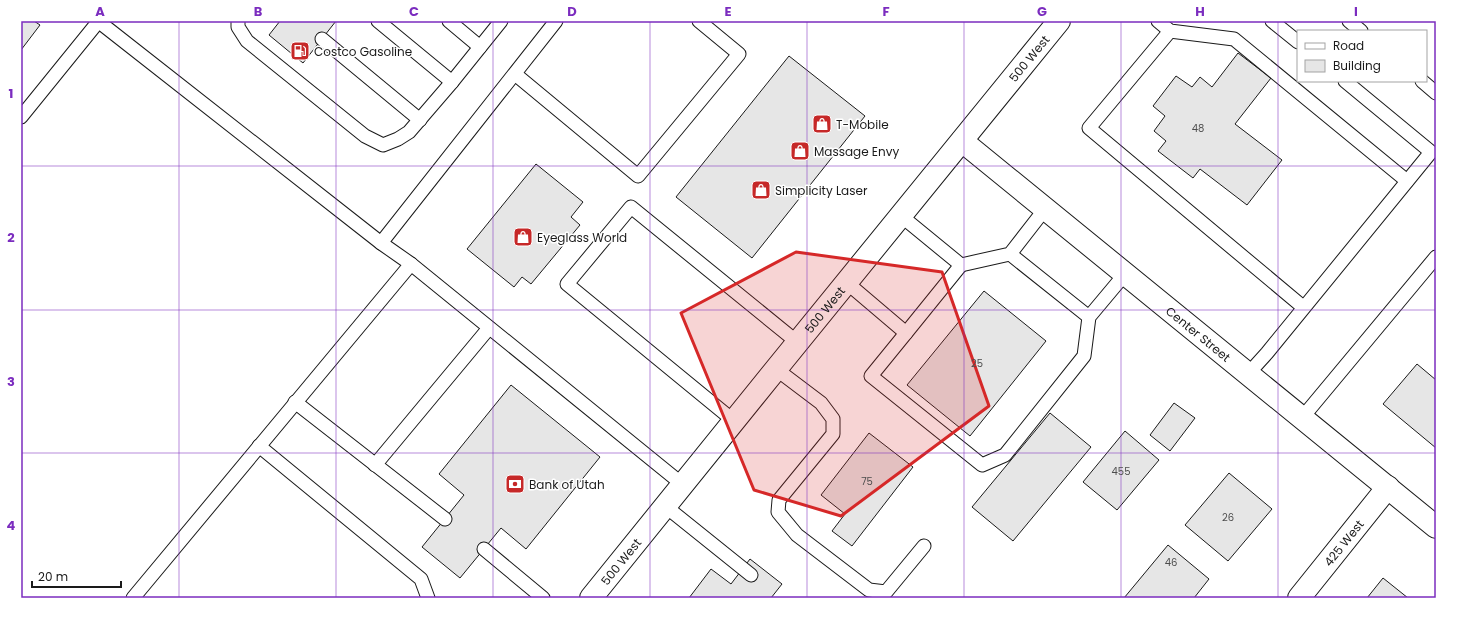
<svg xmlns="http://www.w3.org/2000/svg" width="1457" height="619" font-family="Poppins,sans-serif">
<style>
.building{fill:#e6e6e6;stroke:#1a1a1a}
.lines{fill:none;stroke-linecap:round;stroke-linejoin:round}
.service-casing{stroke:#1a1a1a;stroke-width:15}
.minor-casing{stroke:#1a1a1a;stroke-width:24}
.primary-casing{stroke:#1a1a1a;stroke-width:24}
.service{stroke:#fff;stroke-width:13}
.minor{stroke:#fff;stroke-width:22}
.primary{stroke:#fff;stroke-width:22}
.marked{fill:#d62828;fill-opacity:0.2;stroke:#d62828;stroke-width:3;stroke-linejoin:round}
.grid{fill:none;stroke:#7b2cbf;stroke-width:1;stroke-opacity:0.55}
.labels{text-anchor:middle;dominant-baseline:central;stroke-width:3;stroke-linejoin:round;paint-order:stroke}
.number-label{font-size:10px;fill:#4d4d4d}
.poi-label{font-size:12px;fill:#1a1a1a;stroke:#fff;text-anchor:start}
.street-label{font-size:12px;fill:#1a1a1a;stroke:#fff}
.neatline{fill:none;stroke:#7b2cbf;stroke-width:1.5}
.grid-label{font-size:13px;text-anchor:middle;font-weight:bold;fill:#7b2cbf}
</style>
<rect width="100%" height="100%" fill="#fff"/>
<g class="building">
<polygon points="21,21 34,21 40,25 21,50"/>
<polygon points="280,21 336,21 303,63 269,35"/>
<polygon points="1238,53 1271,78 1235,124 1282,160 1247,205 1200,169 1193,178 1158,151 1166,141 1154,131 1165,116 1153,106 1176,76 1192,87 1200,77 1212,87"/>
<polygon points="789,56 865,116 752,258 676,197"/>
<polygon points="536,164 583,202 571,217 580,225 531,284 522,277 514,287 467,249"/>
<polygon points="984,291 1046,341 970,436 907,385"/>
<polygon points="1417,364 1436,380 1436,448 1383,404"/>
<polygon points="511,385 600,457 526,549 501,528 460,578 422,547 464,495 439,474"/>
<polygon points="1174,403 1195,418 1170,451 1150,435"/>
<polygon points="1050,413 1091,447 1013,541 972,507"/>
<polygon points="1125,431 1159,460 1117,510 1083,482"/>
<polygon points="869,433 913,467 852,546 832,531 845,514 821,495"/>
<polygon points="1229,473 1272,509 1228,561 1185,525"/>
<polygon points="1168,545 1209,579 1194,598 1124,598"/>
<polygon points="750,559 782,584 771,598 689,598 711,569 731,584"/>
<polygon points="1383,578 1408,598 1367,598"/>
</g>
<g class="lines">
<g class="service-casing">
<g id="service">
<polyline points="98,21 381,243 411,264 682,484"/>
<polyline points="238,21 238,27 247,41 365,136 383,145 398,139 409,132 452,82"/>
<polyline points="378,21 452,82 501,21"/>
<polyline points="449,21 480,47"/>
<polyline points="1158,21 1170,31 1234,39 1407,181"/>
<polyline points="1272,21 1298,42"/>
<polyline points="1349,21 1361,31"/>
<polyline points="1170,31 1089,128 1303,307"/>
<polyline points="322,39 420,120"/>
<polyline points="515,74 638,176 739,54 699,21"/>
<polyline points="1422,81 1436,93"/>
<polyline points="21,117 98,22"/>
<polyline points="381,243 556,21"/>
<polyline points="1010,254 1089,317"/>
<polyline points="961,265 1010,254 1045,209"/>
<polyline points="846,282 906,333 961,265 900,215"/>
<polyline points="906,333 871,376 982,465 1005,455 1084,356 1089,317 1125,274"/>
<polyline points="776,369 821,403 833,419 833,434 779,500 778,512 797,535 869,590 886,592 924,546"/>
<polyline points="1248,374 1267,353 1431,152 1345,81"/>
<polyline points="295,402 445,519"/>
<polyline points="1302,418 1436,257"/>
<polyline points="734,421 567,284 631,207 797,342"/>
<polyline points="259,446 421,579 428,598"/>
<polyline points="375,465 489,328"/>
<polyline points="665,506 751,575"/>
<polyline points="484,549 543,598"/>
<polyline points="133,598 411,264"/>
</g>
</g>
<g class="minor-casing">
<g id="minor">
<path id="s1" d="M962,141L1436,527"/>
<path id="s2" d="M1299,598L1388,487"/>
</g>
</g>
<g class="primary-casing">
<g id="primary">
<path id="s3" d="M591,598L776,369L1059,21"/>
</g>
</g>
<use href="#service" class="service"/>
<use href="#minor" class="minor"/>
<use href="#primary" class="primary"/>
</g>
<path class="marked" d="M796,252L942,272L989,406L841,516L754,490L681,313Z"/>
<path class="grid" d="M179,21V598M336,21V598M493,21V598M650,21V598M807,21V598M964,21V598M1121,21V598M1278,21V598M21,166H1436M21,310H1436M21,453H1436"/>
<defs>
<g id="fuel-square" transform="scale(1)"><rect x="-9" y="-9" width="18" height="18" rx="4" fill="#c62828" stroke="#fff"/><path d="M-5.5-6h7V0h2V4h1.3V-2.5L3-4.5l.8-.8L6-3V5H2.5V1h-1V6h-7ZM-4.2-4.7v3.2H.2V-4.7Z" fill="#fff"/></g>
<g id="shop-square" transform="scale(1)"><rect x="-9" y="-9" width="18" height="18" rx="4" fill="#c62828" stroke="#fff"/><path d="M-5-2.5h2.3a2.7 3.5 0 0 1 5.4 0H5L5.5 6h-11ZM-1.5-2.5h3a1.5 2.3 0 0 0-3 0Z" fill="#fff"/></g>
<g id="bank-square" transform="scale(1)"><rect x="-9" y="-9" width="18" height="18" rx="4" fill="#c62828" stroke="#fff"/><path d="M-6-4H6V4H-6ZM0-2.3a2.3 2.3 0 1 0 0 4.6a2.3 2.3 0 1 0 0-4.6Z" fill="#fff"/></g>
</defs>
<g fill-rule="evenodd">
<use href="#fuel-square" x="300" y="51"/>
<use href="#shop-square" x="822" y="124"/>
<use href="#shop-square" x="800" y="151"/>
<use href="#shop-square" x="761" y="190"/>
<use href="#shop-square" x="523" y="237"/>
<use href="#bank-square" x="515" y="484"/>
</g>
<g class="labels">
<g class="number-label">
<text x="1198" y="128">48</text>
<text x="977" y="363">25</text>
<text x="1121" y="471">455</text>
<text x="867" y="481">75</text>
<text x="1228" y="517">26</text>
<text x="1171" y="562">46</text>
</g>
<g class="poi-label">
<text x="314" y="51">Costco Gasoline</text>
<text x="836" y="124">T-Mobile</text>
<text x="814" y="151">Massage Envy</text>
<text x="775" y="190">Simplicity Laser</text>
<text x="537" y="237">Eyeglass World</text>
<text x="529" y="484">Bank of Utah</text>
</g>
<g class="street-label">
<text stroke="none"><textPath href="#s3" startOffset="695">500 West</textPath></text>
<text stroke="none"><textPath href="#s3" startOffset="371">500 West</textPath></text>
<text stroke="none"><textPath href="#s1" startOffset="305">Center Street</textPath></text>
<text stroke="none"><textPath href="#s2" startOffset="71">425 West</textPath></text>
<text stroke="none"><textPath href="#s3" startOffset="47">500 West</textPath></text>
</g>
</g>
<rect width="1457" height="619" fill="none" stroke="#ffffff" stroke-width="44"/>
<rect x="1297" y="30" width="130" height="52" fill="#ffffff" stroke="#a3a3a3"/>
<rect x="1305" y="43" width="20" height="6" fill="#ffffff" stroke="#a3a3a3"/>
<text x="1333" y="50" font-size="12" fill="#1a1a1a">Road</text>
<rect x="1305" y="60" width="20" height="12" fill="#e6e6e6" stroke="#a3a3a3"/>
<text x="1333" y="70" font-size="12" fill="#1a1a1a">Building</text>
<path d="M32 581v6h89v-6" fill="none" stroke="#1a1a1a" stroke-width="2"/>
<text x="38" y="581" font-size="12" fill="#1a1a1a" stroke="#ffffff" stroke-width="3" paint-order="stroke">20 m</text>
<rect x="22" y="22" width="1413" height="575" class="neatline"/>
<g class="grid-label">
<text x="100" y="16">A</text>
<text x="258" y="16">B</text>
<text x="414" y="16">C</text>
<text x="572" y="16">D</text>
<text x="728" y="16">E</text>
<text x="886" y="16">F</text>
<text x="1042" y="16">G</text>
<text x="1200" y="16">H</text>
<text x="1356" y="16">I</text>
<text x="11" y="98">1</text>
<text x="11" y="242">2</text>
<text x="11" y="386">3</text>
<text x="11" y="530">4</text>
</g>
</svg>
